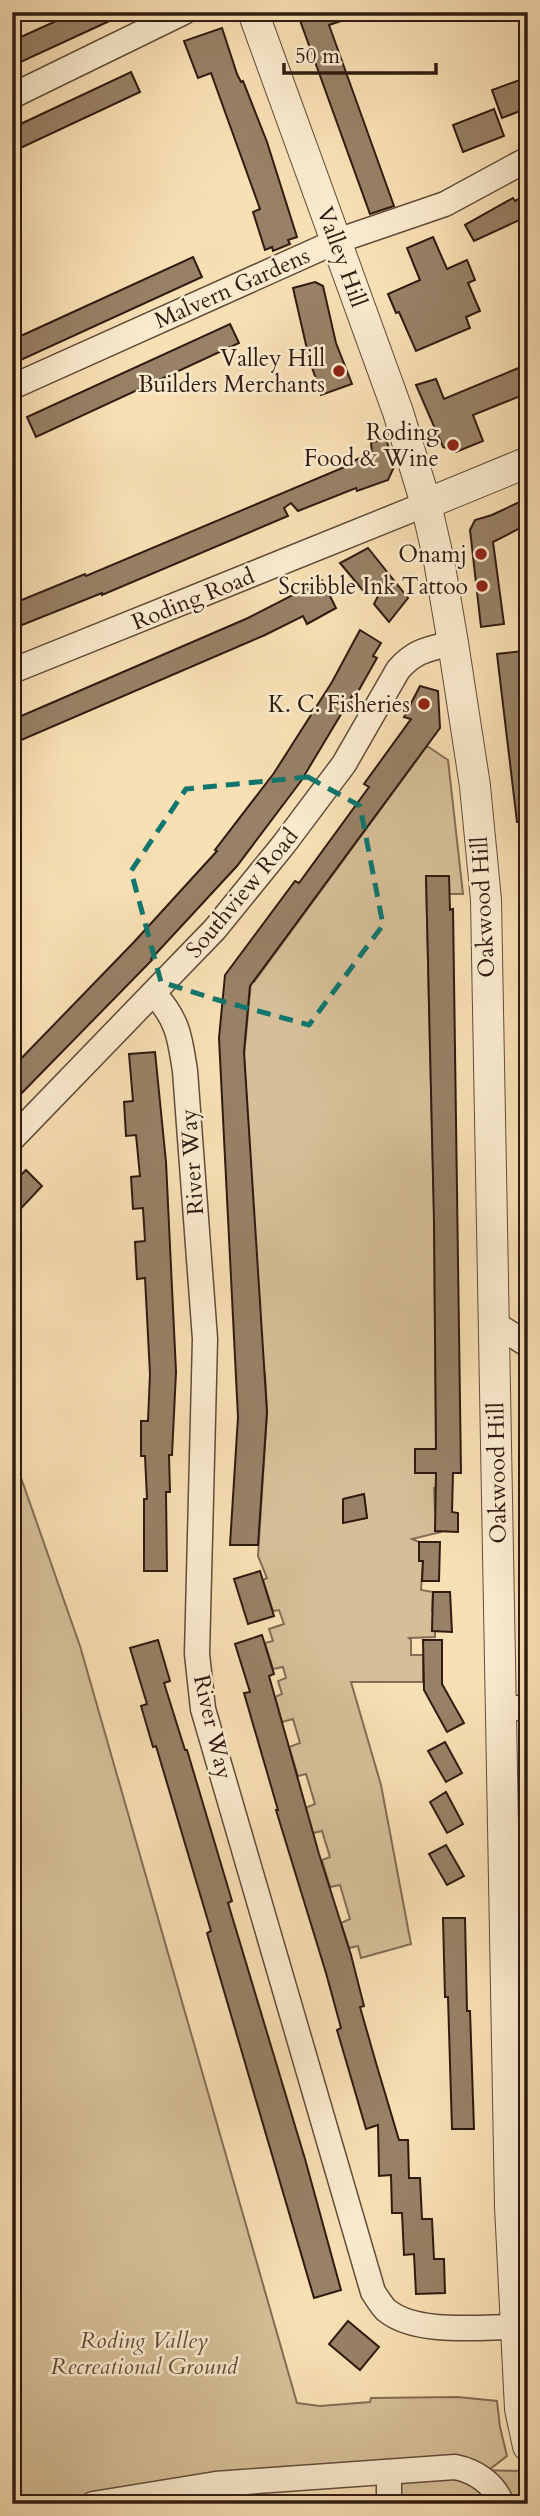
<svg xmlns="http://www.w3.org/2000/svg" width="540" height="2516" font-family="Cardo,serif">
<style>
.green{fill:#d6bf98;stroke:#836d54;stroke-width:2;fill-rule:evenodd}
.building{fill:#988166;stroke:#301b11;stroke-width:2}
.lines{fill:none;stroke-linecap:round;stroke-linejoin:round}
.minor-casing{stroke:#624c3a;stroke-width:27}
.tertiary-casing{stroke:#624c3a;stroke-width:32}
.minor{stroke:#faebce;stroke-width:24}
.tertiary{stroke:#faebce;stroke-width:30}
.marked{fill:none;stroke:#0f766e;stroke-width:5;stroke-dasharray:14 9;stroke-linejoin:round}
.poi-dot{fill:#8f2418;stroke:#faebce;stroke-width:2.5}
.labels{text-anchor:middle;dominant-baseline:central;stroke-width:5;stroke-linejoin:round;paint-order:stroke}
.street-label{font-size:23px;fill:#301b11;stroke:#faebce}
.poi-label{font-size:23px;fill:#301b11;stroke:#faebce;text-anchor:end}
.park-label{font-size:23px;font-style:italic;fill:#624c3a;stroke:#faebce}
</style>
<rect width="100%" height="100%" fill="#f8e0b4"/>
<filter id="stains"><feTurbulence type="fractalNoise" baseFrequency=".00286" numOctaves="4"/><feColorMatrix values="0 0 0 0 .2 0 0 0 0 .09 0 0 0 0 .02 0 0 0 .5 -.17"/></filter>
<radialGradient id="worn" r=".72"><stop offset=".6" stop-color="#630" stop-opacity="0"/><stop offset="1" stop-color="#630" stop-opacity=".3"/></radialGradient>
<g class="green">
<path d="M427,746L448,760L463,894H449V876L426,877L434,1211L436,1449H415V1473H446L444,1485L434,1488L435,1511L441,1512V1532L412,1539L419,1542V1561H423L421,1590L433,1592L432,1611L435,1612V1637L409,1638L411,1640V1655H423V1682H351L381,1785L411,1944L361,1958L358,1946L349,1948L341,1923L350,1919L340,1885L330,1887L322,1860L330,1857L322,1831L313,1833L305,1808L315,1804L306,1774L298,1776L289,1747L300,1743L293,1719L282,1722L275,1697L282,1694L278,1681L286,1678L283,1667L273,1669L265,1643L273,1641L269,1629L284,1624L279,1610L273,1611L263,1580L267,1578L258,1556L267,1412L265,1374L262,1365L244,1056L251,982H254ZM364,1494L367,1518L343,1522L344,1499Z"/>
<polygon points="12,1452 80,1646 297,2403 320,2406 370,2402 371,2398 458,2397 497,2401 500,2427 507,2456 490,2469 479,2463 285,2474 79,2497 61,2504 12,2504"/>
<polygon points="472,2470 528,2471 528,2504 389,2503 389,2472"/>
</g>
<g class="building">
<polygon points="76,12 129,12 12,66 12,41"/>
<polygon points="297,12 358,12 359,15 329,25 394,206 370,214"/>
<polygon points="222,28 237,74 241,82 243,81 267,142 297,237 288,240 290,244 273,251 272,247 265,250 253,212 260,209 211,73 198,78 184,41"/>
<polygon points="131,72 140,92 12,152 12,128"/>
<polygon points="528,77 528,108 502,118 492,90"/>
<polygon points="494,109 504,136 463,152 453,125"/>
<polygon points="528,193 528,216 474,241 465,225 513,198 515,201"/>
<polygon points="433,237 447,269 467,260 475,280 468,283 480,311 466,317 470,328 416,351 399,312 396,313 388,294 420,280 407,248"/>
<polygon points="193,257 202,277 12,364 12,340"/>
<polygon points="315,282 323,286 336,343 352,384 321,395 309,358 293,288"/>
<polygon points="230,324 239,343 36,437 27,417"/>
<polygon points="528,364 528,393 473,415 483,441 456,452 443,447 416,385 436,379 444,399"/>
<polygon points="386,438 394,467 388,480 357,491 356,488 298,511 291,503 284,508 288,516 102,595 102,593 12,629 12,604 85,574 86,576 347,466 346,464 372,453 371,443"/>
<polygon points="528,498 528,524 493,542 504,624 481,627 470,530 475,520 492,515"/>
<polygon points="368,548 408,598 389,622 374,604 385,582 365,593 340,563"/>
<polygon points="322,580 336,608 307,624 303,616 265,635 12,744 12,720 248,618"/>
<polygon points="360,630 381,643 373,656 377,658 355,697 352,696 301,781 237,866 151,959 152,960 12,1103 12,1068 134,942 217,851 215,850 274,773 332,682"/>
<polygon points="523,651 528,692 528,821 517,822 497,654"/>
<polygon points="420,686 438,691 440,728 250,986 244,1052 267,1412 258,1545 230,1545 238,1417 219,1038 225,975 295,881 299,883 369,787 364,784 411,719 404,717"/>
<polygon points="426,876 449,876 450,910 453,909 461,1473 453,1473 452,1512 458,1513 458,1532 435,1531 436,1473 415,1473 415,1449 436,1449 434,1222"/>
<polygon points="155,1052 166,1162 176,1372 172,1455 169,1455 170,1492 166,1492 167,1571 144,1571 144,1499 147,1499 145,1456 141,1456 141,1421 148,1421 150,1374 145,1278 137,1279 135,1242 145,1241 143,1208 133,1209 131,1177 140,1176 136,1135 126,1136 124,1102 133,1101 129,1054"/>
<polygon points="26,1170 42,1186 12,1218 12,1184"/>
<polygon points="364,1494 367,1518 343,1523 343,1499"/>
<polygon points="419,1542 440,1542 439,1581 422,1581 423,1561 419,1561"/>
<polygon points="260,1571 274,1616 248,1624 234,1579"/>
<polygon points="433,1592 450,1592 452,1632 432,1631"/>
<polygon points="262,1635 274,1674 269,1676 319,1854 351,1955 364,2006 360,2007 376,2063 399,2140 408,2140 409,2178 420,2178 422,2219 432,2219 434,2259 444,2259 445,2293 416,2294 414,2254 404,2255 402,2213 392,2213 391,2175 379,2176 378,2125 366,2129 337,2030 341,2028 326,1973 276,1810 278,1810 244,1693 250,1692 235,1644"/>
<polygon points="158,1640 170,1681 164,1683 185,1750 187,1750 232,1901 228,1903 305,2159 341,2290 314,2298 207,1933 211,1931 156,1746 153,1747 141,1706 147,1704 130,1648"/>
<polygon points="423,1640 442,1640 442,1684 464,1723 447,1732 424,1690"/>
<polygon points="445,1742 462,1773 446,1782 428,1751"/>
<polygon points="446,1792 463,1824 447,1833 430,1802"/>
<polygon points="446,1845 464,1876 447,1885 429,1854"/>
<polygon points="443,1918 465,1918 467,2011 470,2011 474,2129 452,2129 448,1997 445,1997"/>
<polygon points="348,2321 379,2347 360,2370 329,2344"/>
</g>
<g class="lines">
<g class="minor-casing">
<g id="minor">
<polyline points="12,96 184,12"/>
<polyline points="12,387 337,241 445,204 528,159"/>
<polyline points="12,671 426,504"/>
<path d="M154,994C178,1019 180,1038 185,1071L205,1339L197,1654L203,1709L373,2292C377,2298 381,2305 386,2310C416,2335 479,2327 516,2327"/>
<path d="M12,1139L215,929L284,844L344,764L398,670C415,650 429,649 453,643"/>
<polyline points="494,1323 528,1345"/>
<polyline points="502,1708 528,1708"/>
<path d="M93,2504L216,2484L455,2467C475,2471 494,2483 502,2504"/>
<polyline points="389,2504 389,2472"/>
</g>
</g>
<g class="tertiary-casing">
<g id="tertiary">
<polyline points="253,12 398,412 426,504 439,561 453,643 475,786 486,900 510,2206 520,2409 528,2446"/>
<polyline points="426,504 528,462"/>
</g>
</g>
<use href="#minor" class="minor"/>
<use href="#tertiary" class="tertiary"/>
</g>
<path class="marked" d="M308,777L360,806L383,925L309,1025L218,1000L161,982L131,871L186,789Z"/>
<g class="poi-dot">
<circle cx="339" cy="371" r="7"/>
<circle cx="453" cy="445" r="7"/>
<circle cx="481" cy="554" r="7"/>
<circle cx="482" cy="586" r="7"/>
<circle cx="424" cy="704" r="7"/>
</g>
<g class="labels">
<g class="street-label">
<text transform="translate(342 257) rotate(70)">Valley Hill</text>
<text transform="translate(232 288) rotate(-24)">Malvern Gardens</text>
<text transform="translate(193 599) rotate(-22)">Roding Road</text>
<text transform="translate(242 893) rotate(-50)">Southview Road</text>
<text transform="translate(483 907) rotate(-93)">Oakwood Hill</text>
<text transform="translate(192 1162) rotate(-94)">River Way</text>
<text transform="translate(497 1473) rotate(-91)">Oakwood Hill</text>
<text transform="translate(213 1727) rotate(77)">River Way</text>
</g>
<g class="poi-label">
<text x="325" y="358">Valley Hill<tspan x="325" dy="26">Builders Merchants</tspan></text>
<text x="439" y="432">Roding<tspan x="439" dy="26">Food &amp; Wine</tspan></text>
<text x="467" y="554">Onamj</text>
<text x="468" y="586">Scribble Ink Tattoo</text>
<text x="410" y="704">K. C. Fisheries</text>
</g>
<g class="park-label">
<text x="144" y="2340">Roding Valley<tspan x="144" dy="26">Recreational Ground</tspan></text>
</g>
</g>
<rect width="540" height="2516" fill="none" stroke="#f8e0b4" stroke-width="42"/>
<rect x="14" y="14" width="512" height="2488" fill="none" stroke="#301b11" stroke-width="3.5"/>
<rect x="21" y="21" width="498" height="2474" fill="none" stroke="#301b11" stroke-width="2"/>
<path d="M284 63v10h152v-10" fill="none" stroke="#301b11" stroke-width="3.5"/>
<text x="295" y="63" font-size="21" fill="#301b11" stroke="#faebce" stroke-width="5" paint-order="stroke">50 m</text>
<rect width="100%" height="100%" filter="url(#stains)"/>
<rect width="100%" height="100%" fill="url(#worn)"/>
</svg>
